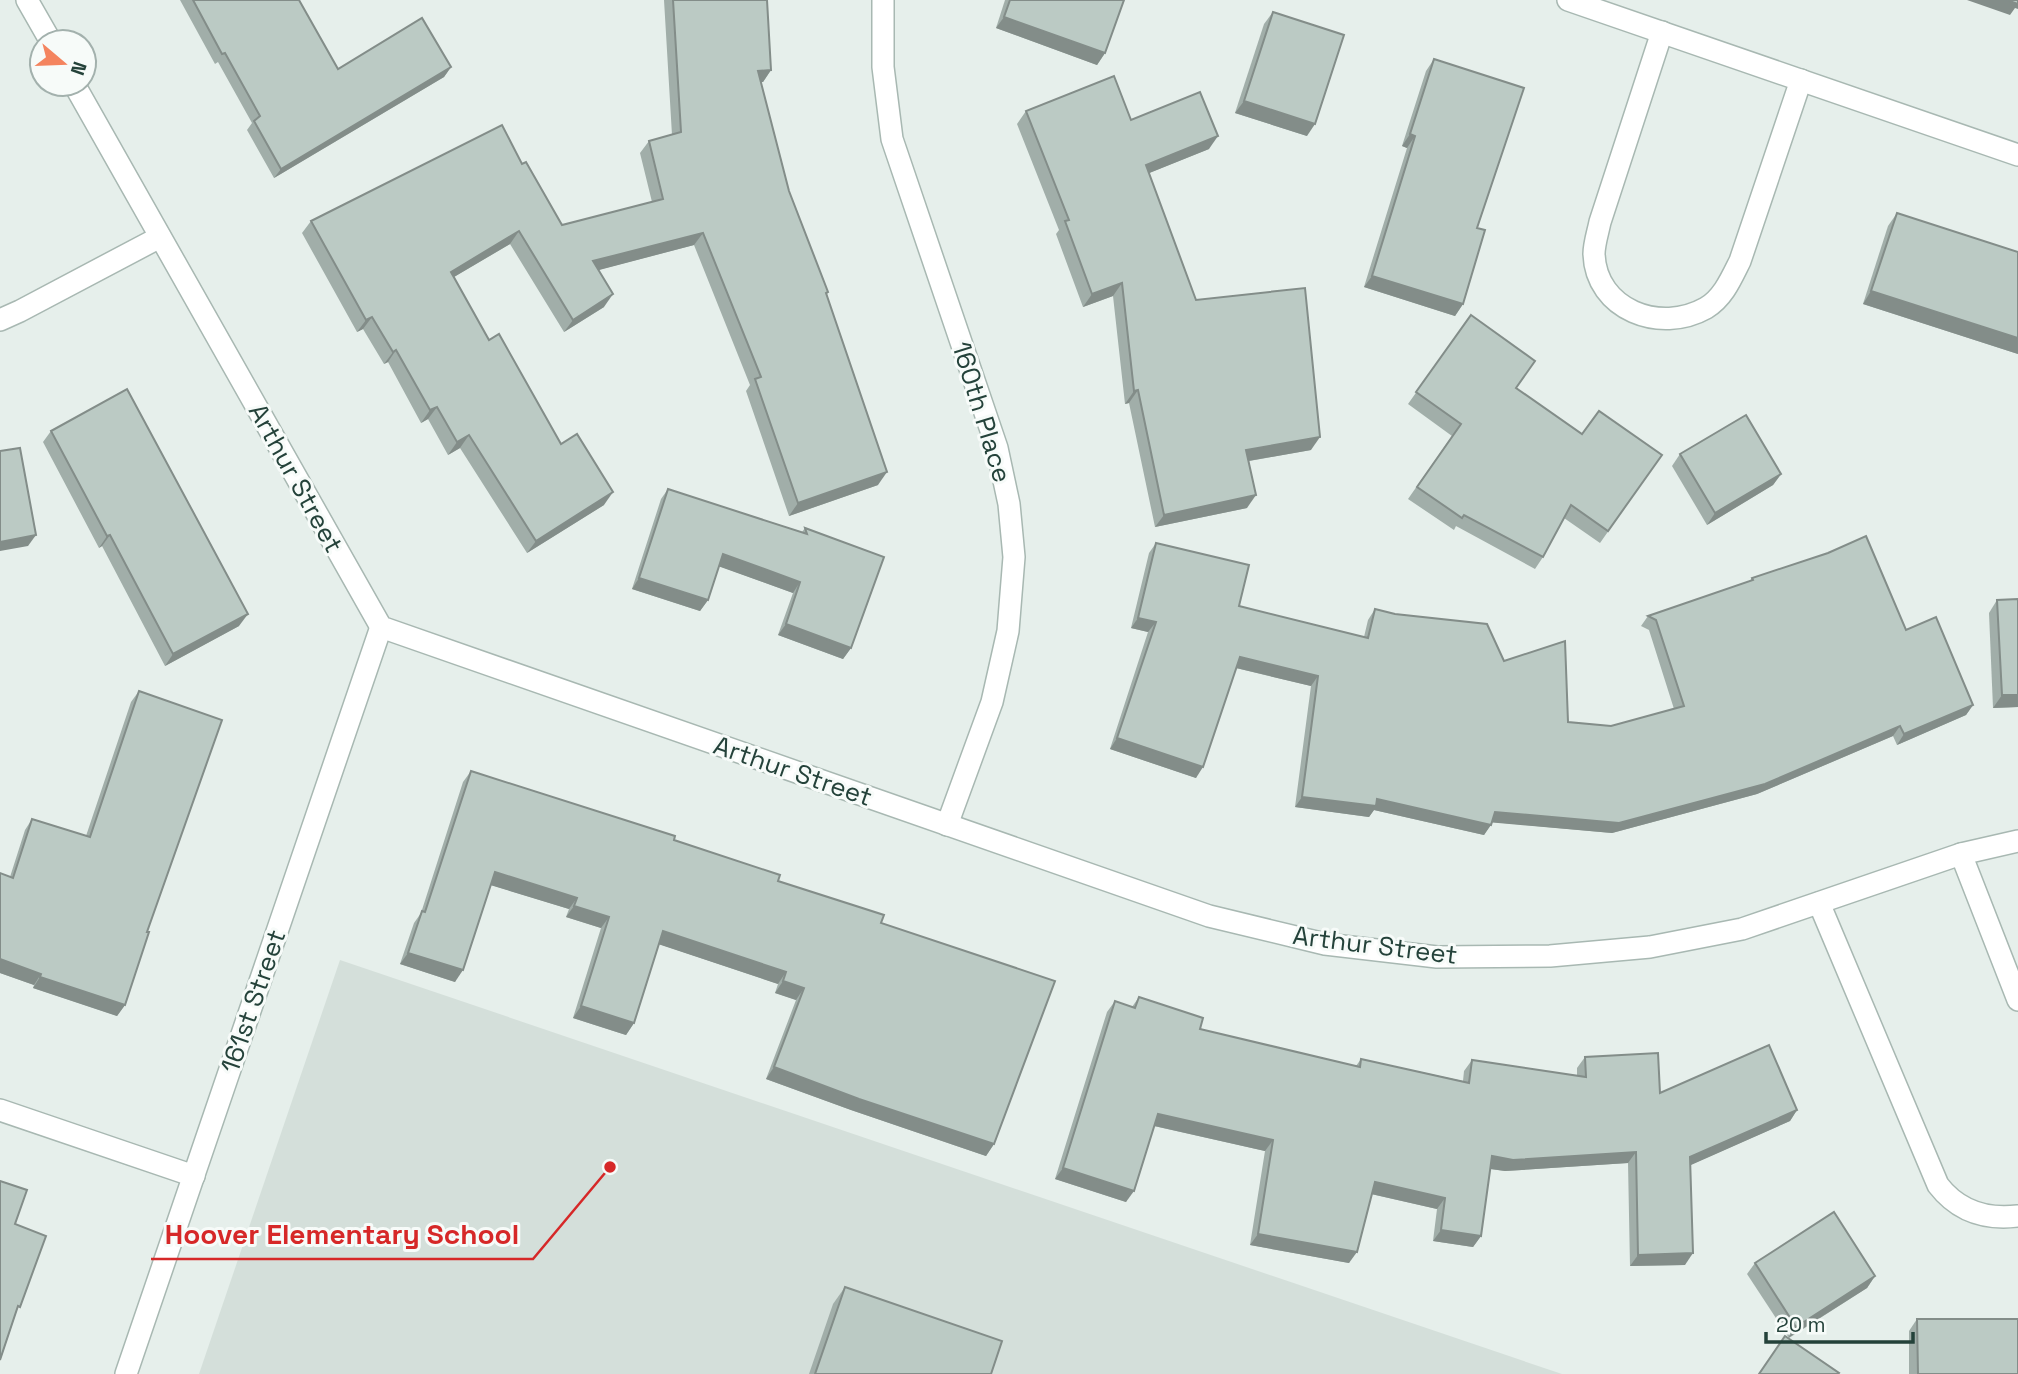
<svg xmlns="http://www.w3.org/2000/svg" width="2018" height="1374" font-family="'Space Grotesk',sans-serif">
<style>
.built{fill:#d4dfda}
.lines{fill:none;stroke-linecap:round;stroke-linejoin:round}
.street-casing{stroke:#a8b8b2;stroke-width:24}
.street{stroke:#fff;stroke-width:21}
.wall{fill:#a1aea9}
.shaded-wall{fill:#838d89}
.building{fill:#bbcac4;stroke:#838d89;stroke-width:2}
.labels{text-anchor:middle;dominant-baseline:central;stroke-width:6;stroke-linejoin:round;paint-order:stroke}
.street-label{font-size:26px;fill:#24423a;stroke:#f7fbf9}
.leader{fill:none;stroke:#d62828;stroke-width:2.5}
.callout-dot{fill:#d62828;stroke:#f7fbf9;stroke-width:2.5}
.callout-label{font-size:28px;text-anchor:middle;font-weight:bold;fill:#d62828;stroke:#f7fbf9;stroke-width:6;stroke-linejoin:round;paint-order:stroke}
</style>
<rect width="100%" height="100%" fill="#e6efeb"/>
<polygon class="built" points="340,960 1562,1374 199,1374"/>
<g class="lines">
<g class="street-casing">
<g id="street">
<polyline points="27,0 51,42"/>
<polyline points="883,0 883,67 892,139 997,448 1009,504 1014,557 1008,631 992,702 947,825"/>
<polyline points="1568,0 2018,155"/>
<path d="M1662,32L1600,222C1598,232 1594,244 1594,254C1596,310 1660,334 1706,308C1723,298 1731,279 1740,261L1801,80"/>
<polyline points="74,84 381,627 1209,916 1325,944 1437,957 1550,956 1650,947 1742,929 1961,854 2018,841"/>
<polyline points="0,320 20,311 160,237"/>
<polyline points="1961,854 2018,1000"/>
<path d="M1819,903L1938,1185C1958,1211 1985,1220 2018,1216"/>
<polyline points="0,1110 194,1176"/>
<polyline points="126,1374 381,627"/>
</g>
</g>
<use href="#street" class="street"/>
</g>
<g class="wall">
<polygon points="180,0 299,0 338,69 451,67 444,77 274,178 247,130 252,123 218,62 215,64"/>
<polygon points="664,0 767,0 771,70 763,82 761,82 789,191 828,292 827,294 878,485 789,516 746,391 750,385 694,245 598,270 604,307 564,332 510,244 454,277 489,340 561,444 604,505 527,553 460,448 448,455 428,419 421,423 388,362 384,364 363,329 357,332 302,233 311,221 522,164 562,225 652,202 640,153 649,141 672,135"/>
<polygon points="1005,0 1124,0 1105,53 1097,65 996,28"/>
<polygon points="1273,12 1307,136 1235,113 1264,24"/>
<polygon points="1434,59 1477,228 1463,304 1455,316 1364,287 1407,148 1402,146 1426,71"/>
<polygon points="1026,111 1131,120 1209,149 1149,173 1196,300 1311,450 1249,461 1247,508 1155,527 1129,403 1125,404 1113,296 1083,307 1056,234 1059,230 1017,124"/>
<polygon points="1897,213 2018,252 2018,354 1863,304 1888,226"/>
<polygon points="1471,315 1516,388 1582,434 1662,455 1600,543 1564,518 1543,557 1535,569 1456,526 1454,530 1408,499 1452,436 1408,404"/>
<polygon points="51,431 239,626 165,666 102,546 99,548 43,442"/>
<polygon points="1680,454 1781,474 1773,485 1707,525 1672,466"/>
<polygon points="668,489 802,532 805,528 851,648 843,659 778,635 793,593 719,566 708,600 700,611 632,589 661,499"/>
<polygon points="1156,543 1239,606 1364,637 1368,620 1375,609 1504,661 1568,722 1611,726 1674,709 1649,630 1641,626 1648,616 1750,581 1752,578 1906,630 1973,705 1966,715 1897,745 1893,736 1757,794 1612,833 1492,822 1484,835 1374,810 1369,817 1295,807 1311,686 1236,668 1196,778 1110,749 1148,632 1131,628 1149,553"/>
<polygon points="2018,599 2018,707 1993,708 1989,613 1997,600"/>
<polygon points="139,691 147,932 125,1005 117,1016 33,988 34,985 0,973 0,873 10,877 25,830 32,819 86,836 131,702"/>
<polygon points="471,771 674,840 881,923 994,1144 986,1156 851,1110 766,1079 796,1000 775,993 778,984 659,944 634,1023 626,1035 573,1018 601,928 566,917 569,909 491,885 455,982 400,964 414,923 421,913 463,782"/>
<polygon points="1139,997 1200,1029 1356,1066 1361,1059 1463,1081 1464,1071 1472,1060 1577,1076 1577,1068 1585,1057 1660,1093 1797,1110 1790,1121 1690,1165 1685,1265 1630,1266 1628,1163 1505,1171 1490,1169 1481,1236 1473,1247 1433,1241 1437,1209 1371,1194 1349,1263 1250,1245 1265,1151 1154,1126 1126,1202 1055,1179 1107,1012 1115,1001 1132,1007"/>
<polygon points="1755,1263 1875,1276 1867,1288 1789,1338 1747,1274"/>
<polygon points="845,1287 991,1374 809,1374 833,1304"/>
<polygon points="1917,1319 2018,1374 1909,1374 1909,1331"/>
</g>
<g class="shaded-wall">
<polygon points="1967,0 2018,0 2018,9 2015,8 2010,15"/>
<polygon points="1004,17 1105,53 1097,65 996,28"/>
<polygon points="451,67 444,77 274,178 281,169"/>
<polygon points="771,70 763,82 750,83 758,71"/>
<polygon points="1244,101 1315,124 1307,136 1235,113"/>
<polygon points="1410,134 1415,136 1407,148 1402,146"/>
<polygon points="1218,136 1209,149 1137,178 1146,165"/>
<polygon points="519,231 510,244 442,284 451,272"/>
<polygon points="703,233 694,245 584,274 593,261"/>
<polygon points="1372,276 1463,304 1455,316 1364,287"/>
<polygon points="1122,283 1113,296 1083,307 1092,294"/>
<polygon points="1871,291 2018,338 2018,354 1863,304"/>
<polygon points="613,294 604,307 564,332 573,320"/>
<polygon points="372,317 363,329 357,332 366,320"/>
<polygon points="396,350 388,362 384,364 393,352"/>
<polygon points="1138,390 1129,403 1125,404 1134,391"/>
<polygon points="437,407 428,419 421,423 430,410"/>
<polygon points="469,435 460,448 448,455 457,442"/>
<polygon points="1320,437 1311,450 1237,463 1246,450"/>
<polygon points="887,472 878,485 789,516 798,503"/>
<polygon points="1781,474 1773,485 1707,525 1715,513"/>
<polygon points="613,492 604,505 527,553 536,541"/>
<polygon points="1256,495 1247,508 1155,527 1164,515"/>
<polygon points="36,535 28,546 0,551 0,542"/>
<polygon points="110,535 102,546 99,548 107,536"/>
<polygon points="723,554 800,582 793,593 715,565"/>
<polygon points="639,578 708,600 700,611 632,589"/>
<polygon points="248,614 239,626 165,666 173,654"/>
<polygon points="1138,618 1156,622 1148,632 1131,628"/>
<polygon points="786,624 851,648 843,659 778,635"/>
<polygon points="1240,657 1318,676 1311,686 1232,667"/>
<polygon points="2002,695 2018,695 2018,707 1993,708"/>
<polygon points="1973,705 1966,715 1897,745 1904,734"/>
<polygon points="1900,726 1893,736 1757,794 1612,833 1487,822 1495,812"/>
<polygon points="1117,738 1203,767 1196,778 1110,749"/>
<polygon points="1302,797 1377,799 1491,825 1484,835 1374,810 1369,817 1295,807"/>
<polygon points="495,872 577,898 569,909 487,884"/>
<polygon points="574,906 609,917 601,928 566,917"/>
<polygon points="663,931 786,972 778,984 655,943"/>
<polygon points="408,953 463,970 455,982 400,964"/>
<polygon points="0,959 41,974 34,985 0,973"/>
<polygon points="40,977 125,1005 117,1016 33,988"/>
<polygon points="783,981 804,988 796,1000 775,993"/>
<polygon points="581,1006 634,1023 626,1035 573,1018"/>
<polygon points="774,1067 994,1144 986,1156 851,1110 766,1079"/>
<polygon points="1797,1110 1790,1121 1682,1169 1690,1157"/>
<polygon points="1158,1114 1273,1140 1265,1151 1150,1125"/>
<polygon points="1636,1152 1628,1163 1505,1171 1484,1168 1492,1156"/>
<polygon points="1063,1168 1134,1191 1126,1202 1055,1179"/>
<polygon points="1375,1182 1445,1198 1437,1209 1367,1193"/>
<polygon points="1441,1230 1481,1236 1473,1247 1433,1241"/>
<polygon points="1258,1234 1357,1252 1349,1263 1250,1245"/>
<polygon points="1693,1253 1685,1265 1630,1266 1638,1255"/>
<polygon points="1875,1276 1867,1288 1788,1338 1796,1327"/>
</g>
<g class="building">
<polygon points="193,0 299,0 338,69 422,18 451,67 281,169 254,121 260,116 225,53 222,54"/>
<polygon points="673,0 767,0 771,70 758,71 789,191 828,292 826,293 887,472 798,503 755,379 761,377 703,233 593,261 613,294 573,320 519,231 451,272 489,340 499,334 561,444 577,434 613,492 536,541 469,435 457,442 437,407 430,410 396,350 393,352 372,317 366,320 311,221 502,125 522,164 526,162 562,225 663,199 649,141 681,132"/>
<polygon points="1010,0 1124,0 1105,53 1004,17"/>
<polygon points="2007,0 2018,0 2018,4"/>
<polygon points="1273,12 1344,35 1315,124 1244,101"/>
<polygon points="1434,59 1524,88 1477,228 1485,230 1463,304 1372,276 1415,136 1410,134"/>
<polygon points="1114,76 1131,120 1200,92 1218,136 1146,165 1196,300 1305,288 1320,437 1246,450 1256,495 1164,515 1138,390 1134,391 1122,283 1092,294 1065,221 1069,220 1026,111"/>
<polygon points="1897,213 2018,252 2018,338 1871,291"/>
<polygon points="1471,315 1535,361 1516,388 1582,434 1599,411 1662,455 1608,531 1571,505 1543,557 1464,515 1462,518 1417,487 1461,424 1416,392"/>
<polygon points="127,389 248,614 173,654 110,535 107,536 51,431"/>
<polygon points="1746,415 1781,474 1715,513 1680,454"/>
<polygon points="20,448 36,535 0,542 0,451"/>
<polygon points="668,489 807,534 805,528 884,557 851,648 786,624 800,582 723,554 708,600 639,578"/>
<polygon points="1866,536 1906,630 1936,617 1973,705 1904,734 1900,726 1765,784 1619,823 1495,812 1491,825 1377,799 1376,806 1302,797 1318,676 1240,657 1203,767 1117,738 1156,622 1138,618 1156,543 1249,565 1239,606 1368,638 1375,609 1395,614 1487,624 1504,661 1565,641 1568,722 1611,726 1684,706 1656,620 1648,616 1753,580 1752,578 1828,553"/>
<polygon points="2018,599 2018,695 2002,695 1997,600"/>
<polygon points="139,691 222,720 147,932 149,932 125,1005 40,977 41,974 0,959 0,873 13,878 32,819 90,837"/>
<polygon points="471,771 675,836 674,840 780,875 778,881 884,915 881,923 1055,981 994,1144 859,1099 774,1067 804,988 783,981 786,972 663,931 634,1023 581,1006 609,917 574,906 577,898 495,872 463,970 408,953 422,911 425,912"/>
<polygon points="1139,997 1203,1018 1200,1029 1360,1067 1361,1059 1469,1083 1472,1060 1586,1077 1585,1057 1658,1053 1660,1093 1769,1045 1797,1110 1690,1157 1693,1253 1638,1255 1636,1152 1513,1160 1492,1156 1481,1236 1441,1230 1445,1198 1375,1182 1357,1252 1258,1234 1273,1140 1158,1114 1134,1191 1063,1168 1115,1001 1135,1008"/>
<polygon points="0,1181 27,1190 15,1224 46,1236 20,1307 18,1306 0,1360"/>
<polygon points="1834,1212 1875,1276 1796,1327 1755,1263"/>
<polygon points="845,1287 1002,1341 991,1374 815,1374"/>
<polygon points="1917,1319 2018,1319 2018,1374 1918,1374"/>
<polygon points="1785,1336 1839,1373 1838,1374 1759,1374"/>
</g>
<g class="labels">
<g class="street-label">
<text transform="translate(982 412) rotate(73)">160th Place</text>
<text transform="translate(296 478) rotate(61)">Arthur Street</text>
<text transform="translate(793 771) rotate(19)">Arthur Street</text>
<text transform="translate(1375 945) rotate(7)">Arthur Street</text>
<text transform="translate(253 1001) rotate(-71)">161st Street</text>
</g>
</g>
<path class="leader" d="M610 1167L533 1259H151"/>
<circle class="callout-dot" cx="610" cy="1167" r="7"/>
<g class="callout-label">
<text x="342" y="1244">Hoover Elementary School</text>
</g>
<g transform="translate(63 63) rotate(109)"><circle r="33" fill="#f7fbf9" stroke="#a3b1ad" stroke-width="2"/>
<path d="M0-5L12 26L0 18L-12 26Z" fill="#f4845f"/>
<text y="-10" font-size="19" font-weight="bold" text-anchor="middle" fill="#24423a">N</text>
</g>
<path d="M1766 1332v10h147v-10" fill="none" stroke="#24423a" stroke-width="3.5"/>
<text x="1776" y="1332" font-size="21" fill="#24423a" stroke="#f7fbf9" stroke-width="5" paint-order="stroke">20 m</text>
</svg>
